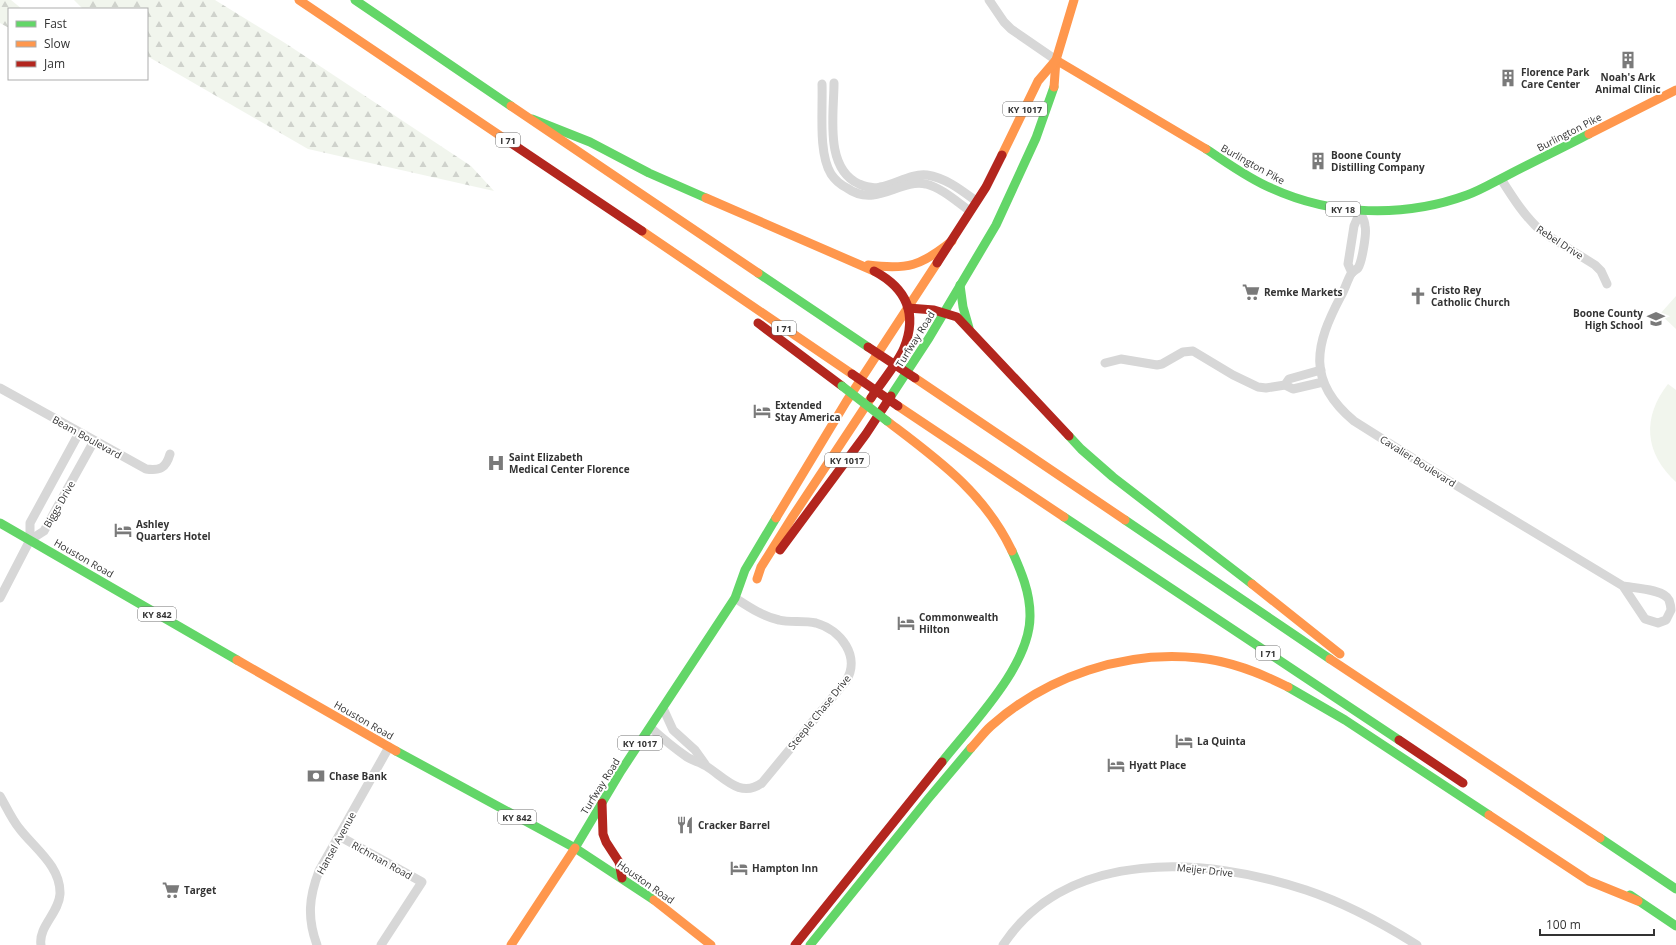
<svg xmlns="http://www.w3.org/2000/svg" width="1676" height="945" font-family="'Open Sans',sans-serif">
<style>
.forest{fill:url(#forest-firs)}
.garden{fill:#f1f5ed}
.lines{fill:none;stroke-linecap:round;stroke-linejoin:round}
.street{stroke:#d7d7d7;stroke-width:9}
.fast{stroke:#63d668;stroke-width:9}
.slow{stroke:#ff974d;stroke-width:9}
.jam{stroke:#b3261e;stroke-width:9}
.fast-bridge{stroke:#63d668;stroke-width:9}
.jam-bridge{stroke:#b3261e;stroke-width:9}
.labels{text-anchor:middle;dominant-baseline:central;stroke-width:4;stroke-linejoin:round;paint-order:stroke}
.shield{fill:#fff;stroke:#707070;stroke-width:1}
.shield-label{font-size:9px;font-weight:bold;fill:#333}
.poi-label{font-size:10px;font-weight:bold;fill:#333;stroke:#fff;text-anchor:start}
.street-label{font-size:10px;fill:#333;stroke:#fff}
</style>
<defs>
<pattern id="forest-firs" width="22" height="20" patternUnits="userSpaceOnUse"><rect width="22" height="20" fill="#f1f5ed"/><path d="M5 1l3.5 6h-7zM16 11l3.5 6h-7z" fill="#cfd2cc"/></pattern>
</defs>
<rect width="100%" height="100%" fill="#fff"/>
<g class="forest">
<polygon points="0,0 11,0 22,9 9,9 9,28 0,23"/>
<polygon points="74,0 215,0 285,43 471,166 494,191 308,149 147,56 147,9 83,9"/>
</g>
<g class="garden">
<polygon points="1676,296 1676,329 1660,314"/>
<path d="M1668,384L1676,390V482C1644,453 1642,417 1668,384Z"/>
</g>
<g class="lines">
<g class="street">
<polyline points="989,0 1004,22 1011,29 1056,60"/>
<path d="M834,83C834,114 824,168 859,184C866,187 872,189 880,187C895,185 911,173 927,175C946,178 961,190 976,201"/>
<path d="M822,84C823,110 818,153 831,174C835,180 841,185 847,188C854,193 864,196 873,195C891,193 908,180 926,184C942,188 957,202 970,211"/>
<path d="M1501,179C1513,198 1525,217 1542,232L1595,265L1601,271L1607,284"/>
<path d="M1360,212C1362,216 1365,221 1365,226C1367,232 1362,262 1358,268C1356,270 1353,271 1351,274C1347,281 1345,289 1341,296C1315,345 1306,381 1354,421L1449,481L1623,586C1634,588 1664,589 1669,600C1670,603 1671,607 1671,610L1666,620L1658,623L1645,619L1623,586"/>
<polyline points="1352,273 1348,264 1354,226 1360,212"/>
<polyline points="1105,363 1121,359 1157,365 1162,364 1183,352 1193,351 1233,375 1258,387 1266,388 1285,385 1293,389 1323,382"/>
<polyline points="1285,385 1289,379 1321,370"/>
<path d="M0,388L146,469C160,471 166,468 170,454"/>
<polyline points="30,540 44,531 94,441"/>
<polyline points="0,598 30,540 30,523 79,433"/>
<polyline points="663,708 673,730 695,750 705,764"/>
<path d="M651,728C662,738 674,748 687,757C693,761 700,762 706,766C724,777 740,799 762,783L846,681C861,657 841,630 816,623C803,620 790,623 779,620C762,616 749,607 735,598"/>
<path d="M0,796C6,806 11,818 19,828C34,848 61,866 60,894C59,913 38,927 41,945"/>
<polyline points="339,836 422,882 381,945"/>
<path d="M317,945C307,918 309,897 319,871L389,747"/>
<path d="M1003,945C1068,847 1207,857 1306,890C1345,903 1382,923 1417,945"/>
</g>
<g class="fast">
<polyline points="355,0 511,106"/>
<polyline points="532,119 590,142 649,173 706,198"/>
<path d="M1206,149C1226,162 1249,179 1271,188C1332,216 1404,218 1467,195C1481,190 1494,182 1508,175C1535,161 1562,148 1589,134"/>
<polyline points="758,273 868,347"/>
<polyline points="960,285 963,307 969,328"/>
<polyline points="891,396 929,338 996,225 1036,138 1054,87"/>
<polyline points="1069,436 1081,449 1113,477 1252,584"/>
<polyline points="1064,517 1399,740"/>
<polyline points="1125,520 1330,659"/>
<polyline points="0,523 237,660"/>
<polyline points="1288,687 1345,720 1489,815"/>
<polyline points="396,751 575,848 654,900"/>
<path d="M942,762C972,724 1031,665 1030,615C1030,592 1021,571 1012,551"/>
<polyline points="1600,838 1676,889"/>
<polyline points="575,848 621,771 735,598 745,570 776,518"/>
<polyline points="1630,895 1676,926"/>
<polyline points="810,945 928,799 971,748"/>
</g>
<g class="slow">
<polyline points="299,0 511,143"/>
<polyline points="1056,60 1206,149"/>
<polyline points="1054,87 1056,60 1074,0"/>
<polyline points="511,106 758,273"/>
<polyline points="1589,134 1676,90"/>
<polyline points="1002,155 1038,81 1056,60"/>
<polyline points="706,198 874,271"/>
<polyline points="642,231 852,374"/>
<path d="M868,265C908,270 921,266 952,241"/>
<polyline points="915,378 1125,520"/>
<polyline points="898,406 1064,517"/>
<path d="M887,421C937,459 984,492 1012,551"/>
<polyline points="776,518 846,402 937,263"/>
<polyline points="757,579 761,567 793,516 871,398"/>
<polyline points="1252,584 1340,654"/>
<polyline points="1330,659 1600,838"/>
<polyline points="237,660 396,751"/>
<path d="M971,748C978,741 984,732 991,726C1047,676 1125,650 1199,658C1231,661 1260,673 1288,687"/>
<polyline points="1489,815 1589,881 1638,901"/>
<polyline points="654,900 711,945"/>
<polyline points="511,945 575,848"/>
</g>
<g class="jam">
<polyline points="511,143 642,231"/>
<polyline points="937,263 986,187 1002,155"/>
<polyline points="908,308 934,310 957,317 1069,436"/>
<polyline points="758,323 842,386"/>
<path d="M871,398C880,384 898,363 904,348C918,313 906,288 874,271"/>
<polyline points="780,550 866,434 891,396"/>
<polyline points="1399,740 1463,783"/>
<polyline points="602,803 603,834 606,842 619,862 622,878"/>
<polyline points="795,945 942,762"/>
</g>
<polyline class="fast-bridge" points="842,386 887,421"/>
<g class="jam-bridge">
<polyline points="868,347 915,378"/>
<polyline points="852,374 898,406"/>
</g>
</g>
<defs>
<g id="building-bare" transform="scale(1.38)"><path d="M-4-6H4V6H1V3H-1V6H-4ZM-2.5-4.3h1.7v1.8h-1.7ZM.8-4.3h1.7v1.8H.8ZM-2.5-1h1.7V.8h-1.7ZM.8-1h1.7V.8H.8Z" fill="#7a7a7a" stroke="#fff" stroke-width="2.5" paint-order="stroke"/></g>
<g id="supermarket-bare" transform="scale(1.38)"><path d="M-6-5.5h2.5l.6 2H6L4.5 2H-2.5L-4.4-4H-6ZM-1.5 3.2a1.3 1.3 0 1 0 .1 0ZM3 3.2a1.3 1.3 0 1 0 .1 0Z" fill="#7a7a7a" stroke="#fff" stroke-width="2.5" paint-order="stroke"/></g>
<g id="church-bare" transform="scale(1.38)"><path d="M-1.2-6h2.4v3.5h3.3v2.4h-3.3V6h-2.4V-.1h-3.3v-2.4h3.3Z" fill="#7a7a7a" stroke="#fff" stroke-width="2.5" paint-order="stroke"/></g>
<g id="school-bare" transform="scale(1.38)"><path d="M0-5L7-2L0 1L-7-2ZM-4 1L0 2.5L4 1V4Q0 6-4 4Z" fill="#7a7a7a" stroke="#fff" stroke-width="2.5" paint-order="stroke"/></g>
<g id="hotel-bare" transform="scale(1.38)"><path d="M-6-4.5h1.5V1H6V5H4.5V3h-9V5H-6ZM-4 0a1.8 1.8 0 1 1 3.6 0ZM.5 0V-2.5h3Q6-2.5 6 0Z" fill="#7a7a7a" stroke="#fff" stroke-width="2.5" paint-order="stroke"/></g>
<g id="hospital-bare" transform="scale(1.38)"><path d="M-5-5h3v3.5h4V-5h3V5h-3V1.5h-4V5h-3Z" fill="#7a7a7a" stroke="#fff" stroke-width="2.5" paint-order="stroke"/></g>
<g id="bank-bare" transform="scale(1.38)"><path d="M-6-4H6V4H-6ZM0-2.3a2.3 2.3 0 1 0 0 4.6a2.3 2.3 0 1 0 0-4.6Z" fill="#7a7a7a" stroke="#fff" stroke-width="2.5" paint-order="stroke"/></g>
<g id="restaurant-bare" transform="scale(1.38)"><path d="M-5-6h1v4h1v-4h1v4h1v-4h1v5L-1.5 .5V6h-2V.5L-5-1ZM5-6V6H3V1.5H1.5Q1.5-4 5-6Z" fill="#7a7a7a" stroke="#fff" stroke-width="2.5" paint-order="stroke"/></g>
</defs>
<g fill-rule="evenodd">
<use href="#building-bare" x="1628" y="60"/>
<use href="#building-bare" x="1508" y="78"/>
<use href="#building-bare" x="1318" y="161"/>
<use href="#supermarket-bare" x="1251" y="292"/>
<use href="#church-bare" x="1418" y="296"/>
<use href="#school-bare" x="1656" y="319"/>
<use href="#hotel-bare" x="762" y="411"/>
<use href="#hospital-bare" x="496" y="463"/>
<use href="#hotel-bare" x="123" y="530"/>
<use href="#hotel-bare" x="906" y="623"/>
<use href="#hotel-bare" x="1184" y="741"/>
<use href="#hotel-bare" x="1116" y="765"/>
<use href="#bank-bare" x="316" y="776"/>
<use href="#restaurant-bare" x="685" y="825"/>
<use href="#hotel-bare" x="739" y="868"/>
<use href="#supermarket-bare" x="171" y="890"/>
</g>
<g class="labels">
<g class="shield">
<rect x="1003" y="102" width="44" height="14" rx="3"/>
<rect x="496" y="133" width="24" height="14" rx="3"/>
<rect x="1326" y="202" width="34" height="14" rx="3"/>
<rect x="772" y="321" width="24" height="14" rx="3"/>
<rect x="825" y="453" width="44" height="14" rx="3"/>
<rect x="138" y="607" width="38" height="14" rx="3"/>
<rect x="1256" y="646" width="24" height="14" rx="3"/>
<rect x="618" y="736" width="44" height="14" rx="3"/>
<rect x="498" y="810" width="38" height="14" rx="3"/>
</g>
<g class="shield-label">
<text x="1025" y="109">KY 1017</text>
<text x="508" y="140">I 71</text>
<text x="1343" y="209">KY 18</text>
<text x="784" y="328">I 71</text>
<text x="847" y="460">KY 1017</text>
<text x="157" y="614">KY 842</text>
<text x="1268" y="653">I 71</text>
<text x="640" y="743">KY 1017</text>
<text x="517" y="817">KY 842</text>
</g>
<g class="poi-label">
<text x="1521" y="72">Florence Park<tspan x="1521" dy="12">Care Center</tspan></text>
<text x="1628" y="77" text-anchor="middle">Noah's Ark<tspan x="1628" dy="12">Animal Clinic</tspan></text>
<text x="1331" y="155">Boone County<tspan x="1331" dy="12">Distilling Company</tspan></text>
<text x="1431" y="290">Cristo Rey<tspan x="1431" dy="12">Catholic Church</tspan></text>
<text x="1264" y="292">Remke Markets</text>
<text x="1643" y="313" text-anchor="end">Boone County<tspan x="1643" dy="12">High School</tspan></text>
<text x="775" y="405">Extended<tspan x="775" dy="12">Stay America</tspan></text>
<text x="509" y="457">Saint Elizabeth<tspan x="509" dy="12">Medical Center Florence</tspan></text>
<text x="136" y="524">Ashley<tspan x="136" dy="12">Quarters Hotel</tspan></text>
<text x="919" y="617">Commonwealth<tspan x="919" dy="12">Hilton</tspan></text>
<text x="1197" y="741">La Quinta</text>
<text x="1129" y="765">Hyatt Place</text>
<text x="329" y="776">Chase Bank</text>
<text x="698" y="825">Cracker Barrel</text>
<text x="752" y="868">Hampton Inn</text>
<text x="184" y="890">Target</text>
</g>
<g class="street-label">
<text transform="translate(1569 132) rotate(-27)">Burlington Pike</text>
<text transform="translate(1253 164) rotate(29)">Burlington Pike</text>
<text transform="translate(1560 242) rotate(33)">Rebel Drive</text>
<text transform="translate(915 339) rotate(-58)">Turfway Road</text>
<text transform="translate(87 437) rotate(29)">Beam Boulevard</text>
<text transform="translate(1418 461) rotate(32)">Cavalier Boulevard</text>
<text transform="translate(59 504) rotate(-60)">Biggs Drive</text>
<text transform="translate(84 558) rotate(30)">Houston Road</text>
<text transform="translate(819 712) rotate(-51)">Steeple Chase Drive</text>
<text transform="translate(364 720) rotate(30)">Houston Road</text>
<text transform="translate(600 786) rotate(-58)">Turfway Road</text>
<text transform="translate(336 843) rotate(-61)">Hansel Avenue</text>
<text transform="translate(382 860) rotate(29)">Richman Road</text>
<text transform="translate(1205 870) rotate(6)">Meijer Drive</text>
<text transform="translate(646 882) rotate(35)">Houston Road</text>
</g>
</g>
<rect x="8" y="8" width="140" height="72" fill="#ffffff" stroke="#adadad"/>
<rect x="16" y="21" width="20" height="6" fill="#63d668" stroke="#adadad"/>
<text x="44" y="28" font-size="12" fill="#333333">Fast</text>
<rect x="16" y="41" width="20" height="6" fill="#ff974d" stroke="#adadad"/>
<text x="44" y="48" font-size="12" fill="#333333">Slow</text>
<rect x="16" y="61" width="20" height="6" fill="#b3261e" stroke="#adadad"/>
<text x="44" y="68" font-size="12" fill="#333333">Jam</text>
<path d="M1540 929v6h114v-6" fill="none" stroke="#333333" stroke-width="2"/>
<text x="1546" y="929" font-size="12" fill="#333333" stroke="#ffffff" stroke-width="3" paint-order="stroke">100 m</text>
</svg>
